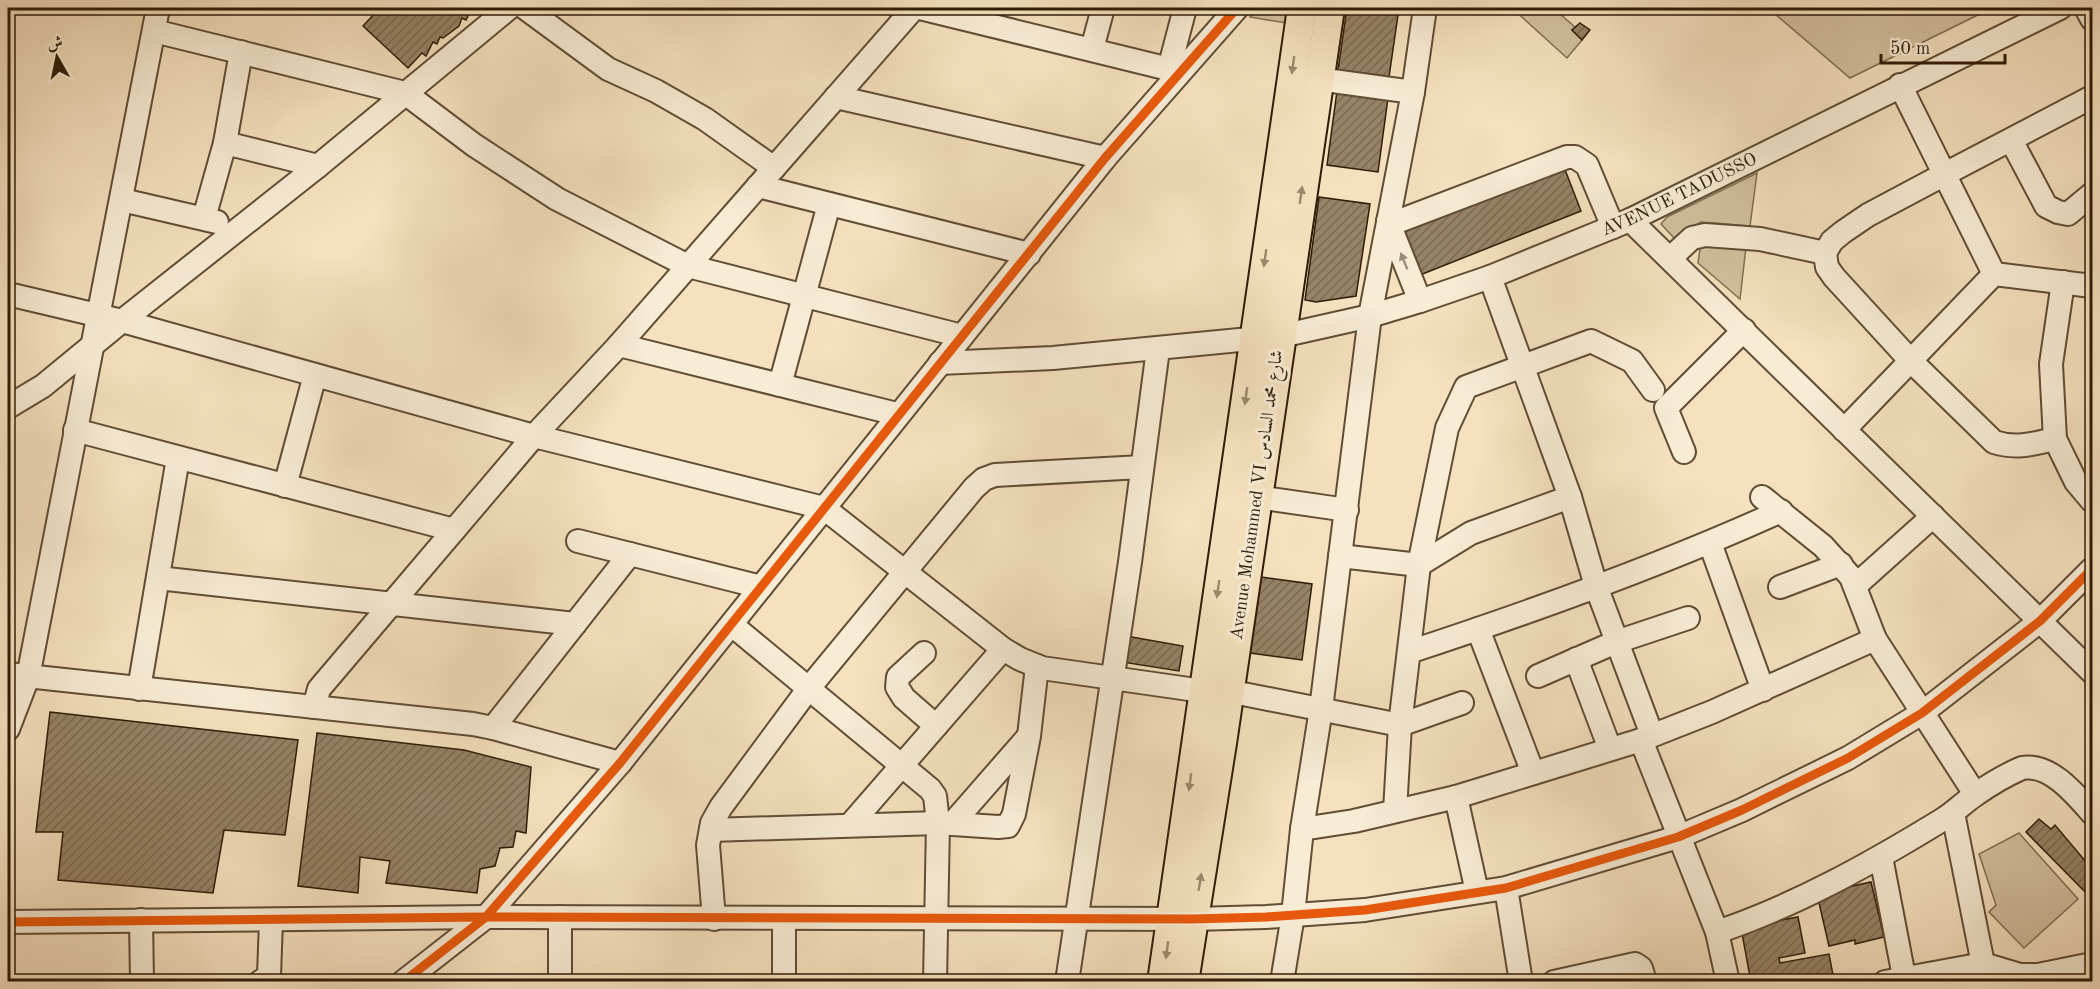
<svg xmlns="http://www.w3.org/2000/svg" width="2100" height="989" font-family="'Old Standard TT',Amiri,serif">
<style>
.green{fill:#d3c09f;stroke:#816e53;stroke-width:1.5}
.building{fill:url(#building-hatch);stroke:#2f1c07;stroke-width:1.5}
.lines{fill:none;stroke-linecap:round;stroke-linejoin:round}
.minor-casing{stroke:#604d35;stroke-width:26}
.major-casing{stroke:#2f1c07;stroke-width:32}
.minor{stroke:#f8ecd5;stroke-width:22}
.major{stroke:#f5e1be;stroke-width:28}
.cycleway-casing{stroke:#f8ecd5;stroke-width:13}
.cycleway{stroke:#e8590c;stroke-width:9}
.oneway{fill:#9c886c}
.oneway2{fill:#9e8e78}
.labels{text-anchor:middle;dominant-baseline:central;stroke-width:6;stroke-linejoin:round;paint-order:stroke}
.street-label{font-size:18px;fill:#2f1c07;stroke:#f8ecd5}
</style>
<defs>
<pattern id="building-hatch" width="6" height="6" patternUnits="userSpaceOnUse" patternTransform="scale(1.5)"><rect width="6" height="6" fill="#968266"/><path d="M-1 1l2-2M0 6l6-6M5 7l2-2" fill="none" stroke="#7b6a52"/></pattern>
</defs>
<rect width="100%" height="100%" fill="#f5e1be"/>
<filter id="stains"><feTurbulence type="fractalNoise" baseFrequency=".00333" numOctaves="4"/><feColorMatrix values="0 0 0 0 .2 0 0 0 0 .09 0 0 0 0 .02 0 0 0 .5 -.17"/></filter>
<radialGradient id="worn" r=".72"><stop offset=".6" stop-color="#630" stop-opacity="0"/><stop offset="1" stop-color="#630" stop-opacity=".3"/></radialGradient>
<g class="green">
<polygon points="1257,8 1289,8 1286,23 1250,17"/>
<polygon points="1512,8 1553,8 1575,27 1572,30 1582,40 1567,58"/>
<polygon points="1768,8 1992,8 1850,78"/>
<polygon points="1757,173 1750,226 1701,222 1675,239 1661,224 1667,217"/>
<polygon points="1701,242 1746,247 1740,299 1698,263"/>
<polygon points="2019,833 2078,899 2024,948 1989,912 1996,905 1979,854"/>
</g>
<g class="building">
<polygon points="376,8 442,8 449,9 450,8 459,8 470,12 466,20 462,18 459,26 443,38 440,37 437,44 433,42 426,56 422,53 408,68 363,26 378,10"/>
<polygon points="1347,8 1399,8 1389,77 1338,70"/>
<polygon points="1580,23 1590,30 1582,40 1572,30"/>
<polygon points="1337,91 1388,98 1378,172 1327,165"/>
<polygon points="1564,167 1581,211 1420,275 1403,231"/>
<polygon points="1319,197 1370,204 1356,296 1316,302 1305,300"/>
<polygon points="1253,576 1312,584 1302,660 1243,652"/>
<polygon points="1126,636 1183,646 1179,671 1122,662"/>
<polygon points="50,712 298,740 285,835 224,830 213,893 58,880 63,832 36,832"/>
<polygon points="317,733 464,750 531,767 526,833 516,831 513,847 500,848 495,866 480,869 477,893 386,883 390,861 360,857 358,893 298,886"/>
<polygon points="2039,819 2051,829 2055,825 2092,869 2092,899 2026,832"/>
<polygon points="1871,882 1884,937 1855,944 1855,940 1829,946 1817,894"/>
<polygon points="1798,917 1805,953 1779,958 1780,963 1829,954 1833,975 1800,982 1751,982 1741,928"/>
</g>
<g class="lines">
<g class="minor-casing">
<g id="minor">
<polyline points="525,8 608,69 656,91 705,119 774,168"/>
<polyline points="920,8 1169,69 1174,78"/>
<polyline points="2086,8 2092,19"/>
<polyline points="154,31 405,93 474,145 557,199 688,266 962,336"/>
<polyline points="1092,49 1103,8"/>
<polyline points="1169,69 1185,8"/>
<polyline points="1318,79 1413,92"/>
<polyline points="1900,85 1994,274"/>
<polyline points="836,97 1105,158"/>
<polyline points="2011,140 2046,206 2058,212 2068,214 2092,194"/>
<polyline points="225,143 318,166"/>
<polyline points="758,186 1029,254"/>
<polyline points="122,200 217,222"/>
<polyline points="204,218 225,143 241,52"/>
<polyline points="1630,220 2092,672"/>
<polyline points="1672,260 1679,250 1692,238 1705,235 1760,239 1825,253"/>
<polyline points="1994,274 2092,286"/>
<polyline points="1490,277 1570,497 1596,586 1652,735"/>
<polyline points="2063,282 2051,364 2055,439 2076,482 2092,501"/>
<polyline points="8,294 122,321 534,436 824,508 1003,649 1020,659 1042,668 1203,691"/>
<polyline points="1420,301 1388,221 1399,221 1567,157 1575,157 1587,165 1613,227"/>
<polyline points="619,345 897,414"/>
<path id="s1" d="M940,363L1053,358L1281,336L1370,316L1420,301L1490,277L1630,220L2060,8"/>
<polyline points="780,385 829,204"/>
<polyline points="8,407 43,386 122,321 318,166 509,8"/>
<polyline points="75,430 454,530"/>
<polyline points="1844,430 1994,274"/>
<path d="M2055,439C2033,444 2015,449 1994,442L1910,360L1834,277L1827,267L1825,253L1832,241L1843,232L1868,215L1945,174L2092,97"/>
<polyline points="1684,452 1666,408 1744,330"/>
<polyline points="285,486 315,375"/>
<polyline points="1257,497 1347,510"/>
<polyline points="1762,497 1823,546 1851,577 1875,639 1975,794"/>
<polyline points="578,541 761,587"/>
<polyline points="1710,543 1763,690"/>
<polyline points="1340,556 1419,565 1471,533 1570,497"/>
<polyline points="158,578 575,624"/>
<polyline points="1855,586 1933,516"/>
<polyline points="1780,587 1841,564"/>
<polyline points="732,625 930,789 935,796 938,823 935,982"/>
<polyline points="1478,629 1533,773"/>
<path d="M1409,652C1534,611 1660,566 1781,511"/>
<polyline points="924,653 898,677 897,687 904,698 936,726"/>
<polyline points="1576,659 1610,749"/>
<polyline points="8,674 473,724 493,728 620,763"/>
<polyline points="1538,676 1616,642 1688,618"/>
<polyline points="139,689 178,458"/>
<polyline points="1228,691 1400,725 1462,703"/>
<polyline points="314,707 319,689 534,436 619,345 914,8"/>
<polyline points="493,728 630,554"/>
<polyline points="8,729 28,677 158,8"/>
<polyline points="1641,740 1717,932 1728,982"/>
<polyline points="1456,797 1477,892"/>
<polyline points="1395,811 1400,725 1419,565 1447,428 1466,387 1591,341 1632,361 1653,390"/>
<polyline points="1953,813 1983,964"/>
<polyline points="952,824 1028,737"/>
<polyline points="850,825 1003,649"/>
<polyline points="1302,829 1354,821 1456,797 1641,740 1712,712 1875,639"/>
<polyline points="711,830 938,823 998,827 1008,826 1014,814 1029,736 1037,666"/>
<polyline points="1881,857 1905,982"/>
<polyline points="1506,888 1521,982"/>
<polyline points="560,917 560,982"/>
<polyline points="714,919 708,845 712,823 721,807 809,688 974,488 984,479 995,475 1142,467"/>
<polyline points="784,919 784,982"/>
<polyline points="141,920 142,982"/>
<polyline points="8,922 486,917 1193,919 1266,917 1365,910 1506,888 1678,837 1742,810 1848,758 1922,713 2040,621 2092,569"/>
<path d="M1717,932C1797,905 1870,864 1942,820C1954,813 1963,803 1975,795C1989,785 2006,775 2022,768C2050,763 2075,794 2092,813"/>
<polyline points="260,982 269,976 271,920"/>
<polyline points="403,982 486,917 620,763 1105,158 1237,8"/>
<polyline points="1067,982 1130,562 1158,349"/>
<polyline points="1282,982 1293,915 1302,829 1321,709 1370,316 1413,92 1425,8"/>
<polyline points="1554,982 1635,964 1641,968 1645,982"/>
<polyline points="1885,982 1983,964 2020,975 2038,975 2092,964"/>
</g>
</g>
<g class="major-casing">
<g id="major">
<polyline points="1162,982 1302,8"/>
<polyline points="1184,982 1222,743 1330,8"/>
</g>
</g>
<use href="#minor" class="minor"/>
<use href="#major" class="major"/>
<g class="cycleway-casing">
<g id="cycleway">
<polyline points="8,922 486,917 1193,919 1266,917 1365,910 1506,888 1678,837 1742,810 1848,758 1922,713 2040,621 2092,569"/>
<polyline points="403,982 486,917 620,763 1105,158 1237,8"/>
</g>
</g>
<use href="#cycleway" class="cycleway"/>
</g>
<defs><path id="oneway-solid" d="M-6-.8H1V-3.2L6.5 0L1 3.2V.8H-6Z" transform="scale(1.5)"/></defs>
<g class="oneway">
<use href="#oneway-solid" transform="translate(1293 65) rotate(98)"/>
<use href="#oneway-solid" transform="translate(1301 195) rotate(-82)"/>
<use href="#oneway-solid" transform="translate(1265 258) rotate(98)"/>
<use href="#oneway-solid" transform="translate(1246 396) rotate(98)"/>
<use href="#oneway-solid" transform="translate(1218 589) rotate(98)"/>
<use href="#oneway-solid" transform="translate(1190 782) rotate(98)"/>
<use href="#oneway-solid" transform="translate(1200 882) rotate(-81)"/>
<use href="#oneway-solid" transform="translate(1167 950) rotate(97)"/>
</g>
<use class="oneway2" href="#oneway-solid" transform="translate(1404 261) rotate(-112)"/>
<g class="labels">
<g class="street-label">
<text stroke="none"><textPath href="#s1" startOffset="766">AVENUE TADUSSO</textPath></text>
<text transform="translate(1257 495) rotate(-82)">Avenue Mohammed VI شارع محمد السادس</text>
</g>
</g>
<rect width="2100" height="989" fill="none" stroke="#f5e1be" stroke-width="30"/>
<rect x="9" y="9" width="2082" height="971" fill="none" stroke="#2f1c07" stroke-width="3"/>
<rect x="15" y="15" width="2070" height="959" fill="none" stroke="#2f1c07" stroke-width="1.5"/>
<g transform="translate(57 57) rotate(351)" stroke="#f8ecd5" stroke-width="4.5" paint-order="stroke">
<path d="M0-4.5L10 22L0 15L-10 22Z" fill="#2f1c07"/>
<text y="-9" font-size="16" font-weight="bold" text-anchor="middle" fill="#2f1c07">ش</text>
</g>
<path d="M1881 54v9h124v-9" fill="none" stroke="#2f1c07" stroke-width="3"/>
<text x="1890" y="54" font-size="18" fill="#2f1c07" stroke="#f8ecd5" stroke-width="4.5" paint-order="stroke">50 m</text>
<rect width="100%" height="100%" filter="url(#stains)"/>
<rect width="100%" height="100%" fill="url(#worn)"/>
</svg>
